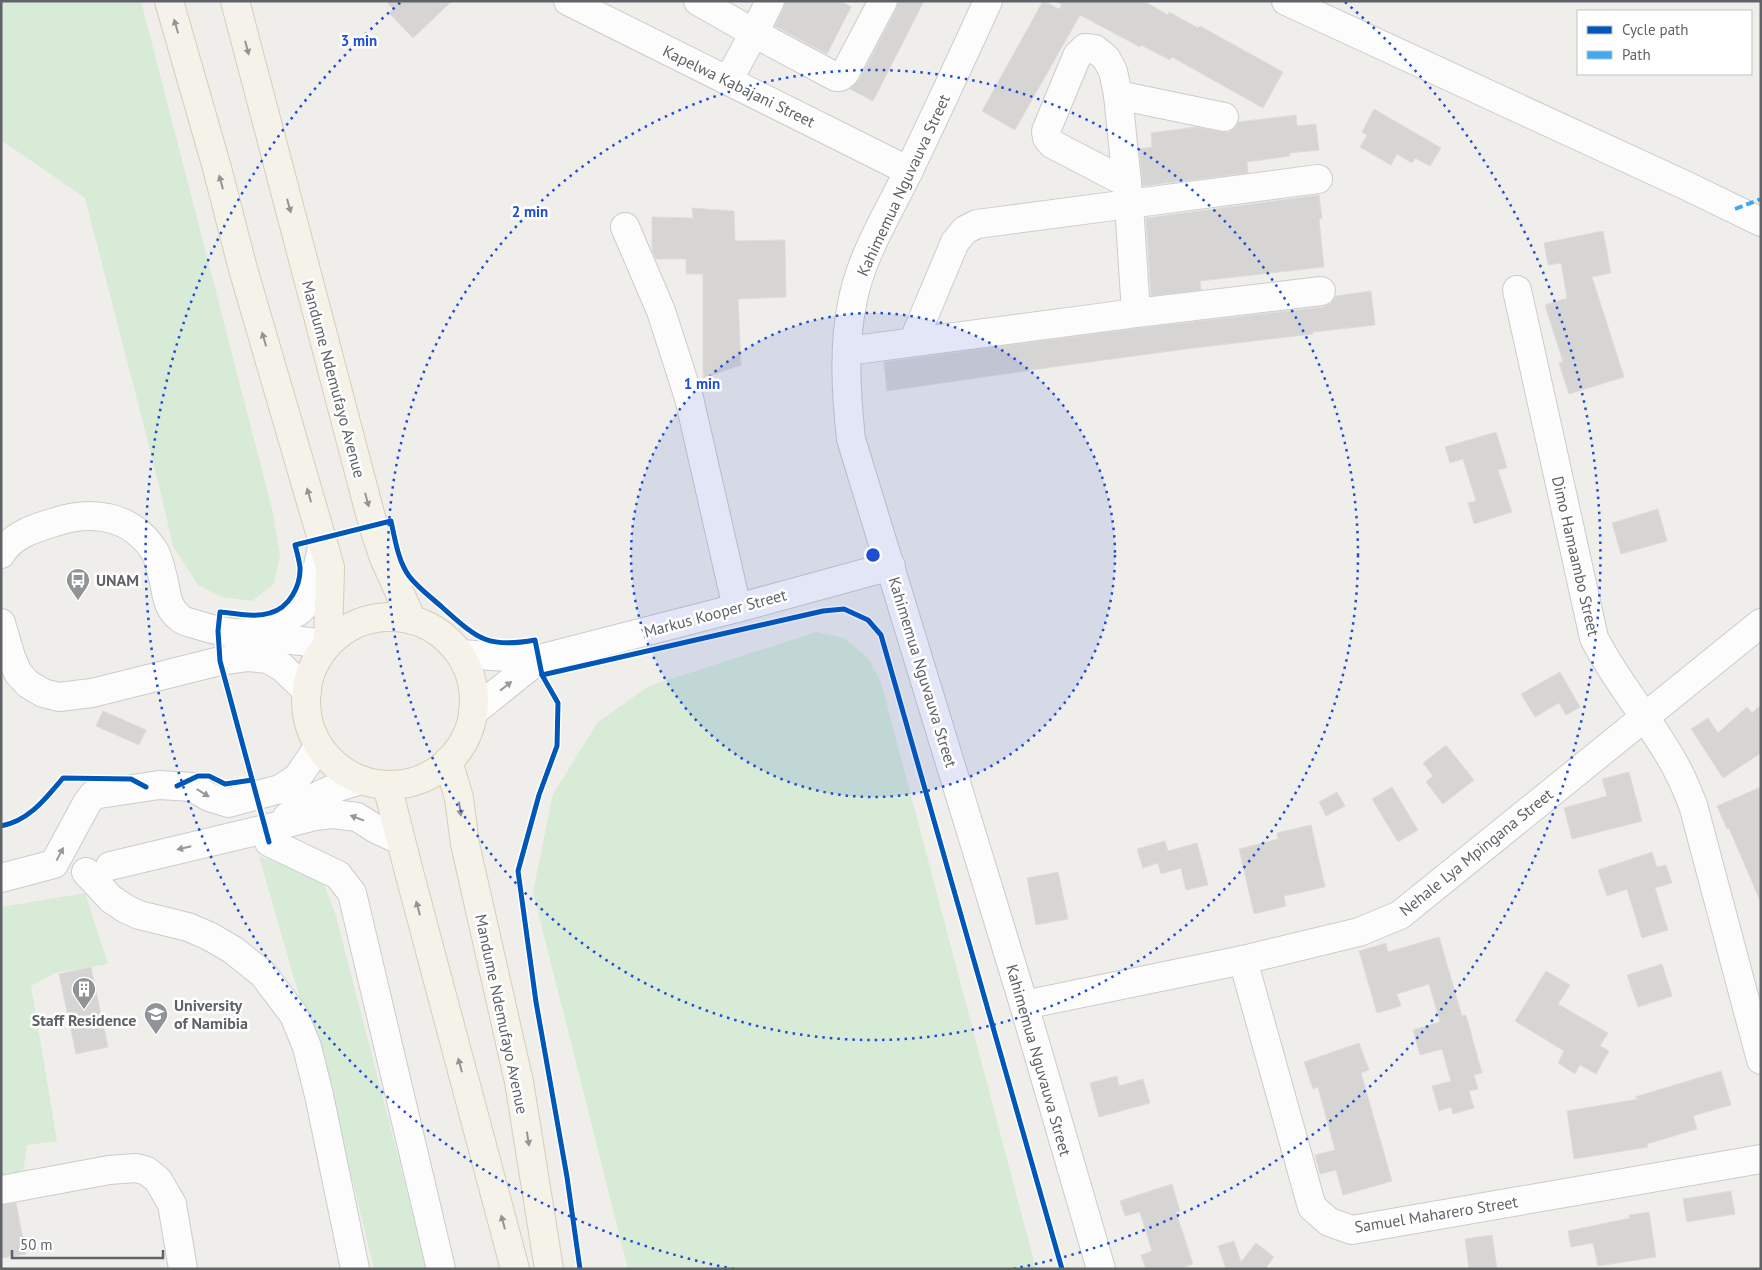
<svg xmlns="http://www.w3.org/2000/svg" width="1762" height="1270" font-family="'PT Sans',sans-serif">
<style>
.green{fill:#d8ebd6}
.building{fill:#d6d5d3;stroke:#deddd9}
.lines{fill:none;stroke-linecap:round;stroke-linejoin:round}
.minor-casing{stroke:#cbcccc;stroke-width:30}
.major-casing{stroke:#d7ceb8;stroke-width:30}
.minor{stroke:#fdfcfc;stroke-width:28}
.major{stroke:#f4f2e9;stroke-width:28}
.quiet{stroke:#3fa9f5;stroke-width:4;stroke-dasharray:8 4;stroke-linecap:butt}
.cycleway-casing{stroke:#fff;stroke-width:8}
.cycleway{stroke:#0057b8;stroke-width:5}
.oneway{fill:#939595}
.oneway2{fill:#96999c}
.ring{fill:none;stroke:#1d4ed8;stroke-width:2.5;stroke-dasharray:2.5 5}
.labels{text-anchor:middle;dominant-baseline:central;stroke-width:5;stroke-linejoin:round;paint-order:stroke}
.street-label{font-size:16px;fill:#5f6368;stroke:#fff}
.poi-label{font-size:16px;font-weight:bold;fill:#5f6368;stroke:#fff;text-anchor:start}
.centre{fill:#1d4ed8;stroke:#fff;stroke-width:2.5}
.ring-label{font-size:15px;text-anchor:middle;font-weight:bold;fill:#1d4ed8;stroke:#fff;stroke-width:5;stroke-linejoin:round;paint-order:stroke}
</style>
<rect width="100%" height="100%" fill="#efeeea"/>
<g class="green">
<polygon points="1,1 141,1 273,513 280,555 274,584 252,601 222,597 198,585 173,546 158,481 85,198 1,140"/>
<polygon points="816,632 844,638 868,658 881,682 1036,1269 628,1269 533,892 553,794 598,722 649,686"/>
<polygon points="259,856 307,873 324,884 336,916 427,1269 374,1269 356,1194"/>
<polygon points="85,893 108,964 55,973 31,986 57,1141 27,1145 23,1173 1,1179 1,907"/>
</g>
<g class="building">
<polygon points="386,1 452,1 413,38 389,13 393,9"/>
<polygon points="785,1 841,1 851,7 827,54 775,26 784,8"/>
<polygon points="898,1 924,1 873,101 850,89 859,80 897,8"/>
<polygon points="1043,1 1059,9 1062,5 1055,1 1144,1 1168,15 1169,12 1198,28 1200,26 1283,72 1263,108 1172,57 1170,60 1141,45 1140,47 1080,15 1015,130 982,111"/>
<polygon points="1374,109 1441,148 1430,166 1415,158 1412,163 1397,154 1391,165 1360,147 1367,135 1362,132"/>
<polygon points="1296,115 1297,126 1316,124 1319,150 1290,153 1290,156 1247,162 1248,173 1143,186 1139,149 1152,147 1151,133 1196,127 1221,132 1228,132 1235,128 1238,122"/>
<polygon points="1319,195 1322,218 1319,219 1324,267 1200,281 1201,290 1151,296 1146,218"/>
<polygon points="692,208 734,211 735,241 785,240 786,297 738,299 741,365 703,378 703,274 686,274 686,259 656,259 652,251 652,217 693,218"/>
<polygon points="1603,231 1611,273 1592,277 1624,377 1569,394 1559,363 1563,362 1545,305 1567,298 1561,263 1548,265 1544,243"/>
<polygon points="1371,291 1375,325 1313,332 1313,334 1186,349 1060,366 887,391 884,362 1138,328 1323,307 1331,303 1336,296"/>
<polygon points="1496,432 1507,468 1498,470 1512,512 1474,524 1468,503 1476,501 1463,459 1450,463 1445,447"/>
<polygon points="1658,509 1667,541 1621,554 1612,523"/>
<polygon points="1560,672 1580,707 1566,715 1559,703 1535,717 1521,694"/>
<polygon points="1761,705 1761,753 1723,778 1691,729 1708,718 1718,733 1747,707 1752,713"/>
<polygon points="103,711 146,730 139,745 96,726"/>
<polygon points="1446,745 1474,780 1443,804 1426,782 1433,776 1423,763"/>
<polygon points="1629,772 1642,821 1572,839 1564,808 1607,796 1602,779"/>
<polygon points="1392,787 1418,830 1398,842 1372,799"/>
<polygon points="1761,787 1761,903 1729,828 1727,829 1717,806"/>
<polygon points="1337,792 1345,806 1326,816 1319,802"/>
<polygon points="1311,825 1325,887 1284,896 1286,906 1254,914 1239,849 1278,839 1277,833"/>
<polygon points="1165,841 1168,851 1197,843 1208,885 1186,890 1181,868 1161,874 1158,863 1143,868 1137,849"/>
<polygon points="1652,852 1657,867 1666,865 1672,883 1655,888 1668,930 1642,938 1627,889 1607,896 1598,870"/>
<polygon points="1058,872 1068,919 1036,925 1027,878"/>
<polygon points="1439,937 1462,1016 1466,1015 1482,1073 1474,1075 1478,1089 1469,1091 1474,1108 1453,1114 1451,1107 1439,1111 1432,1086 1451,1081 1442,1049 1420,1055 1413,1030 1440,1022 1429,984 1397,994 1401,1006 1377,1013 1359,951 1386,943 1388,952"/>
<polygon points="1662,964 1672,996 1638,1007 1627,975"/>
<polygon points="91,967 108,1047 76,1054 59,974"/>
<polygon points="1546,971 1570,985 1558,1004 1608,1033 1600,1046 1609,1051 1596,1074 1580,1065 1575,1074 1558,1063 1564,1051 1515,1021"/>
<polygon points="1359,1043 1369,1070 1361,1073 1392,1181 1343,1195 1336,1170 1320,1174 1315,1155 1335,1150 1318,1087 1313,1089 1304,1062"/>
<polygon points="1721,1071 1731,1105 1693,1116 1697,1129 1647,1144 1648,1147 1574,1159 1567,1111 1639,1099 1635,1097"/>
<polygon points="1117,1076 1119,1086 1143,1079 1150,1103 1099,1117 1090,1083"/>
<polygon points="1172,1184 1180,1211 1176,1212 1193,1264 1179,1269 1146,1269 1141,1255 1152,1251 1140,1212 1125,1216 1120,1201"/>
<polygon points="1731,1191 1735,1214 1687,1222 1683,1199"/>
<polygon points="16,1203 26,1254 1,1258 1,1205"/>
<polygon points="1649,1212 1656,1257 1598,1266 1593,1243 1571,1247 1568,1231 1630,1218 1629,1215"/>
<polygon points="1492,1235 1497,1269 1469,1269 1465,1239"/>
<polygon points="1234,1241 1241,1262 1256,1243 1274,1257 1265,1269 1226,1269 1218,1246"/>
</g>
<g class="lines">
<g class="minor-casing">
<g id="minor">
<polyline points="568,1 909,171"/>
<polyline points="698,1 754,33 770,1"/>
<path d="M988,1C962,58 936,114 909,170C889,212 862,254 853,299C843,345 846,393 851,439L1024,1005L1101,1269"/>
<polyline points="1286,1 1687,186 1761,222"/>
<polygon points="1085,48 1095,49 1106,58 1113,71 1118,95 1127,183 1052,144 1047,138 1046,131 1077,56"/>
<polyline points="728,81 754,33 836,77 840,77 845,73 883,1"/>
<polyline points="1118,95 1224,117"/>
<polyline points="625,227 661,311 689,398 737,608"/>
<path d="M1517,290L1594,638C1617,684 1653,723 1677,769C1683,780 1688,793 1693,805L1761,1060"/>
<polyline points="1136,313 1129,204 1318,179"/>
<polyline points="913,342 955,242 965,230 977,224 1129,204 1127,183"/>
<polyline points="847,351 1136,313 1321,291"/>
<path d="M1,554C12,535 35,528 55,522C92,510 130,515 153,549C158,555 160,566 162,574C167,590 165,607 180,618C184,622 192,623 198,625C232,636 261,639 291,616C295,613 300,611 303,607C314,591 319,561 323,542"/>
<polyline points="1,623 11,657 18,673 28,684 43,693 59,697 92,693 220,661 248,657 268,659 282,667 307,691"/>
<polyline points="254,636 328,644"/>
<polyline points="460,654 539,659 737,608 891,566"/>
<polyline points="473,712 539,659"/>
<path d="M287,817C310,797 332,788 361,780"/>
<polyline points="269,842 338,875 352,893 441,1269"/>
<polyline points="110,866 265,829 315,816 333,814 357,817 376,829 400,840"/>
<polyline points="86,872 111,899 126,909 139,915 188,927 209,936 233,950 263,974 294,1015 307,1047 319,1095 355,1269"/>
<polyline points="1,878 54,864 87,803 93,795 159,785 192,787 209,797 228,803 280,789 297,778 319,746"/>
<polyline points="1243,960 1312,1207 1329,1222 1352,1230 1761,1159"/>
<polyline points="1024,1005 1243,960 1359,932 1400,915 1761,623"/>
<polyline points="1,1190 109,1170 136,1168 147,1171 158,1180 172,1204 183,1269"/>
</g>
</g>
<g class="major-casing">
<g id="major">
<polyline points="169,1 217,168 243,269 330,567 328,644"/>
<polyline points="235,1 373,525 384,558 412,620"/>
<circle cx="390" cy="701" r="84"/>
<polyline points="448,761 459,798 465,844 519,1082 549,1269"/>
<polyline points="387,785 409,872 515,1269"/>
</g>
</g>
<use href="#minor" class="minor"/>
<use href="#major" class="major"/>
<polyline class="quiet" points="1735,209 1761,199"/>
<g class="cycleway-casing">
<g id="cycleway">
<polyline points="542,675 823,611 844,609 868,620 881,635 1062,1269"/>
<polyline points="177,786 198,776 209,776 225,784 252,780"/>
<path d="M1,826C29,821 46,798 63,778L131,779L146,787"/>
<path d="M269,842L220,661L218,631L220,612C236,613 255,618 270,613C289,608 301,586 300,567C299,560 297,552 295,545L391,521C395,539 398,561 409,576C418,588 432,598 443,608C477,638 487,649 535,640L542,675L558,703L557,746L539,795L518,871L536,1002L567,1177L580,1269"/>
</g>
</g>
<use href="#cycleway" class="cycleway"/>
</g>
<defs><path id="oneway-solid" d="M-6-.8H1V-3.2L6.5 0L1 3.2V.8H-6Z" transform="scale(1.25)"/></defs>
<g class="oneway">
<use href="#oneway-solid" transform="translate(176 26) rotate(-106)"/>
<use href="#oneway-solid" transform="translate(247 48) rotate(75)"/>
<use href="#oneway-solid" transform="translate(221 182) rotate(-105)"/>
<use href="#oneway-solid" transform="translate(289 206) rotate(75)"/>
<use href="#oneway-solid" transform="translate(264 339) rotate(-106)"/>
<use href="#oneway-solid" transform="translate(309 495) rotate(-106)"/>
<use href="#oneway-solid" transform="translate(367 500) rotate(75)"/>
<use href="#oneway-solid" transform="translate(460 809) rotate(82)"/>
<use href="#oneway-solid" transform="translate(418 908) rotate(-105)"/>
<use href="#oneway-solid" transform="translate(460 1065) rotate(-105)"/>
<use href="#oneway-solid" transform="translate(528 1139) rotate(81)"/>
<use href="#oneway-solid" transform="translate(503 1222) rotate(-105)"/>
</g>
<g class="oneway2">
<use href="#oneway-solid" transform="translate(506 686) rotate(-38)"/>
<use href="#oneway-solid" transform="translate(203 793) rotate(32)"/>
<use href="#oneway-solid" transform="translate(357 818) rotate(-159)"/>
<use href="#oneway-solid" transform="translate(184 848) rotate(167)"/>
<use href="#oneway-solid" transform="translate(60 854) rotate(-62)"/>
</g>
<circle cx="873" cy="555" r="242" fill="#1d4ed8" fill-opacity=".12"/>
<g class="ring">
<circle cx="873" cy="555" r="242"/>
<circle cx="873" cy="555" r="485"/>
<path d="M734 1269A727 727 0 0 1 401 2M1345 2A727 727 0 0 1 1012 1269"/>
</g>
<defs>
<g id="bus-pin" transform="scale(1.25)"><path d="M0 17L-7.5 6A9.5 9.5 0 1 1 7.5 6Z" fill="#919496" stroke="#fff"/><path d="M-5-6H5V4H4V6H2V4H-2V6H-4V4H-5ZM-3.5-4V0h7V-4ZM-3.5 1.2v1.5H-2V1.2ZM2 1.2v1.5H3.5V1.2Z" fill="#fff"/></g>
<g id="building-pin" transform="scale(1.25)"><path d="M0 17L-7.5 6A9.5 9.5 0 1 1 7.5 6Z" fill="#919496" stroke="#fff"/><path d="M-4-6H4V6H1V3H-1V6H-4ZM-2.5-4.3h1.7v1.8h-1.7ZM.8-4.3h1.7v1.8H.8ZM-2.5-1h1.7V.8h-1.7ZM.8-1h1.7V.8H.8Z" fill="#fff"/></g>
<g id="university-pin" transform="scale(1.25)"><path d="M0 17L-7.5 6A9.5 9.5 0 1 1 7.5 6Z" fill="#919496" stroke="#fff"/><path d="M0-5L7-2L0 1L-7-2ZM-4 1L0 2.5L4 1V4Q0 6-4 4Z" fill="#fff"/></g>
</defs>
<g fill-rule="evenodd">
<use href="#bus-pin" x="78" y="580"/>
<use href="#building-pin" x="84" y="989"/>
<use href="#university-pin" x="156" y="1014"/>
</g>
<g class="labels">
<g class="street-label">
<text transform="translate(739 86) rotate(26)">Kapelwa Kabajani Street</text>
<text transform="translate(903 185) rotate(-65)">Kahimemua Nguvauva Street</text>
<text transform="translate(334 379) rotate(75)">Mandume Ndemufayo Avenue</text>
<text transform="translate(1576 556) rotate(77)">Dimo Hamaambo Street</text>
<text transform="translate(715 613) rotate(-15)">Markus Kooper Street</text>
<text transform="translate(923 672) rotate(73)">Kahimemua Nguvauva Street</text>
<text transform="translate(1476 852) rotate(-39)">Nehale Lya Mpingana Street</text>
<text transform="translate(502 1014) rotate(78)">Mandume Ndemufayo Avenue</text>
<text transform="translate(1039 1060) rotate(74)">Kahimemua Nguvauva Street</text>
<text transform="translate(1436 1214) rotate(-9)">Samuel Maharero Street</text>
</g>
<g class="poi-label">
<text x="96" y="580">UNAM</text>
<text x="174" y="1005">University<tspan x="174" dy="18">of Namibia</tspan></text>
<text x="84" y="1020" text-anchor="middle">Staff Residence</text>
</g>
</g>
<circle cx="873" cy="555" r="8" class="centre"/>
<g class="ring-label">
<text x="359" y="46">3 min</text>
<text x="530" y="217">2 min</text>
<text x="702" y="389">1 min</text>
</g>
<rect width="1762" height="1270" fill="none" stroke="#5f6368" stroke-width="5"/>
<rect x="1577" y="10" width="175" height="65" fill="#ffffff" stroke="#bfc1c3"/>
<rect x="1587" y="26" width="25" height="8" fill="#0057b8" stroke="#bfc1c3"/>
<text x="1622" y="35" font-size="15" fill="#5f6368">Cycle path</text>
<rect x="1587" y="51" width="25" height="8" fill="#3fa9f5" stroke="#bfc1c3"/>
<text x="1622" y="60" font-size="15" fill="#5f6368">Path</text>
<path d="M12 1250v8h151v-8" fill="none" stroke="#5f6368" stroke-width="2.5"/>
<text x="20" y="1250" font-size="15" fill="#5f6368" stroke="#ffffff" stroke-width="4" paint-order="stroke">50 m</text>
</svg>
